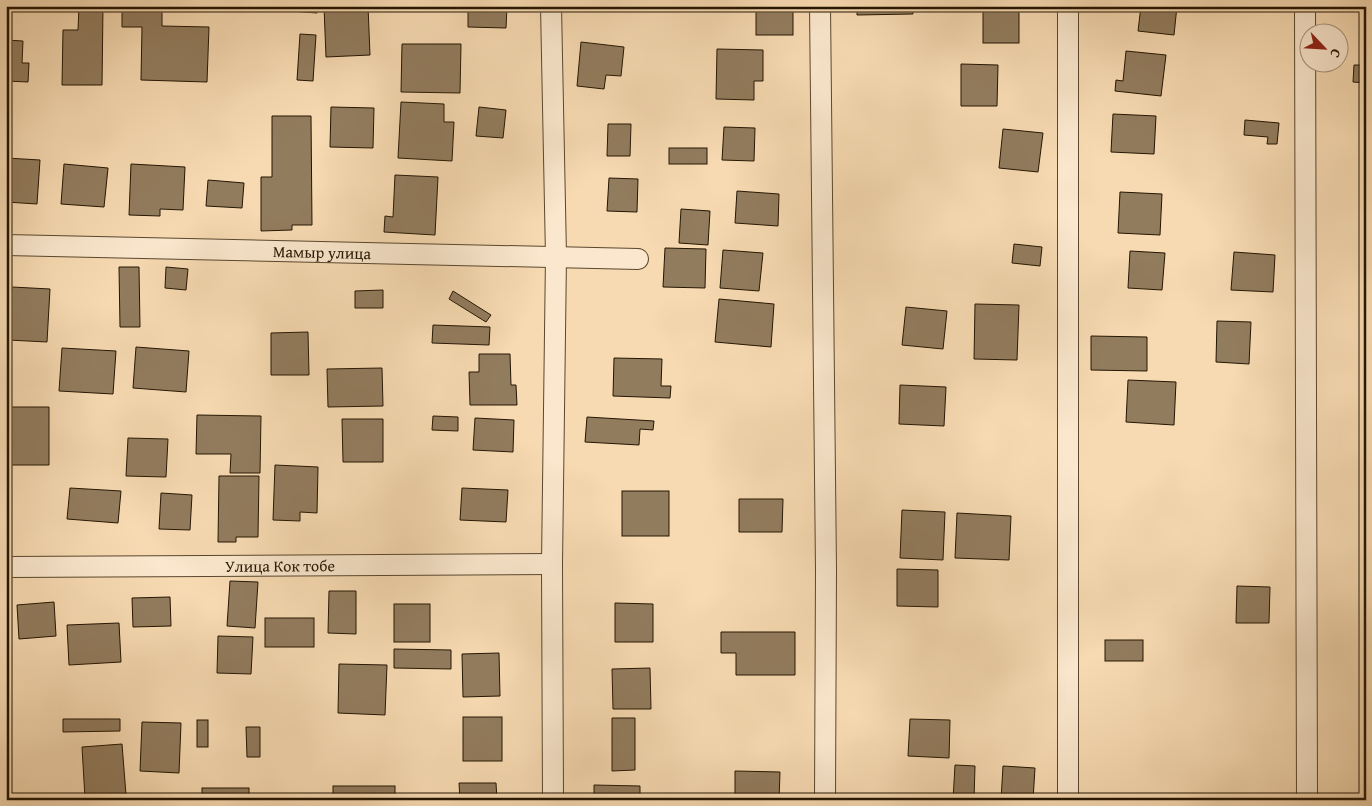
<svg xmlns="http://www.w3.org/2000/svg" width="1372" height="806" font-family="'Gentium Book Plus',serif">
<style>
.building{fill:#927c5e;stroke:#241602}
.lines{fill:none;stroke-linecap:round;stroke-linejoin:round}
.street-casing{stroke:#59472e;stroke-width:22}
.street{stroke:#fae7cd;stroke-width:20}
.labels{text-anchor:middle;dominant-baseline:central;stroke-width:5;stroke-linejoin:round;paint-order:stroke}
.street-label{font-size:16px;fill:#241602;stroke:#fae7cd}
</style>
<rect width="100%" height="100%" fill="#f7dab2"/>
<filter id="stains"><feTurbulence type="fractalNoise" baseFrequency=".004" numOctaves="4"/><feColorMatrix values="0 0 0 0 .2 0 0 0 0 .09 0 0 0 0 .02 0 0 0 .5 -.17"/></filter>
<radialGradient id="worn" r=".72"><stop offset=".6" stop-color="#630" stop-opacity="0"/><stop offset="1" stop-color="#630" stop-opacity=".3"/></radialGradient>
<g class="building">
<polygon points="79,6 103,6 102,85 62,85 63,30 78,30"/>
<polygon points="122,6 162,6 162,26 209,27 207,82 141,80 142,27 122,27"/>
<polygon points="278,6 317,6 317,13 278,10"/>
<polygon points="368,6 370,55 326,57 324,7"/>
<polygon points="468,6 507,6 506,28 468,27"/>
<rect x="756" y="6" width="37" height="29"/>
<polygon points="857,6 913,6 913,14 857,15"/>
<rect x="983" y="6" width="36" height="37"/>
<polygon points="1141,6 1177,6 1174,35 1138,31"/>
<polygon points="300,34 316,35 313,81 297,80"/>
<polygon points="6,40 23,41 22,63 29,63 28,82 6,81"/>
<polygon points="581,42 624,47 621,76 606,75 604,89 577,86"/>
<polygon points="402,44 461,44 460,93 401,92"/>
<polygon points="717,49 763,50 763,81 754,81 754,100 716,99"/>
<polygon points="1126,51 1166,55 1161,96 1115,91 1116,80 1123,81"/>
<polygon points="961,64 998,65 997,106 961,106"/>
<polygon points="1354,65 1366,65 1366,83 1353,82"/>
<polygon points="401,102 444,104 444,122 454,122 452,161 398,158"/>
<polygon points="331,107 374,108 373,148 330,147"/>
<polygon points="479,107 506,110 503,138 476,136"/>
<polygon points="1113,114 1156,116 1154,154 1111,152"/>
<polygon points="272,116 311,116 312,225 292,225 292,230 261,231 261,177 272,177"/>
<polygon points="1245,120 1279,123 1277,144 1267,144 1268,137 1244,135"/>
<polygon points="608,124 631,124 630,156 607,156"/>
<polygon points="724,127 755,128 754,161 722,160"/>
<polygon points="1003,129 1043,133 1038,172 999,168"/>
<rect x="669" y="148" width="38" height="16"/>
<polygon points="6,158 40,160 37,204 6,202"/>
<polygon points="64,164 108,168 104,207 61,204"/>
<polygon points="131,164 185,167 183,210 160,209 160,216 129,215"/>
<polygon points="395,175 438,177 435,235 384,232 385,216 393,217"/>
<polygon points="609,178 638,179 637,212 607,211"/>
<polygon points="208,180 244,183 242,208 206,206"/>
<polygon points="737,191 779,194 778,226 735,223"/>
<polygon points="1120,192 1162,194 1160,235 1118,233"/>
<polygon points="681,209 710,211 708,245 679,243"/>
<polygon points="1014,244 1042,247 1040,266 1012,263"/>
<polygon points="665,248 706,249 705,288 663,287"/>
<polygon points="723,250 763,253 759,291 720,288"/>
<polygon points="1130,251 1165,253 1162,290 1128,288"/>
<polygon points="1234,252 1275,255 1273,292 1231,290"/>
<polygon points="119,267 139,267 140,327 120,327"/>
<polygon points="166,267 188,269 186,290 165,288"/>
<polygon points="12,287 50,289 47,342 8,340"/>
<polygon points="383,290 383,308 355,308 355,291"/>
<polygon points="453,291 491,315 486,322 449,299"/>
<polygon points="719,299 774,304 771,347 715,342"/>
<polygon points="975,304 1019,305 1017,360 974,359"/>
<polygon points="906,307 947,311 943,349 902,345"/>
<polygon points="1217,321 1251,322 1249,364 1216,362"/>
<polygon points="433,325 490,327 489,345 432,343"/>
<polygon points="308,332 309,375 271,375 271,333"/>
<polygon points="1091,336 1147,337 1147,371 1091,370"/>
<polygon points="136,347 189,351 186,392 133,388"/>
<polygon points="62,348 116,351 113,394 59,391"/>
<polygon points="479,354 510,354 511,385 516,385 517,405 470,405 469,372 479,372"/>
<polygon points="614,358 662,359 661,386 671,386 670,398 613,396"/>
<polygon points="382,368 383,406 328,407 327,369"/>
<polygon points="1128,380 1176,382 1174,425 1126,422"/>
<polygon points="900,385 946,387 944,426 899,424"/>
<polygon points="10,407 49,407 49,465 9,465"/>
<polygon points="197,415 261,416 260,473 230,473 231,454 196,454"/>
<polygon points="433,416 458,417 458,431 432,430"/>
<polygon points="587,417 654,421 653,430 640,429 639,445 585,442"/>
<polygon points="475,418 514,420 513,452 473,450"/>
<polygon points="342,419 383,419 383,462 343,462"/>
<polygon points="128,438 168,439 166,477 126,476"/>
<polygon points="275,465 318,467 317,513 300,512 300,521 273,520"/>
<polygon points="219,476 259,476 258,537 236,537 236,542 218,542"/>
<polygon points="70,488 121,491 118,523 67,519"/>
<polygon points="462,488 508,490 506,522 460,520"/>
<rect x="622" y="491" width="47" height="45"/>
<polygon points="161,493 192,495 190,530 159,529"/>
<polygon points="739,499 783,499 782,532 739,532"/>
<polygon points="902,510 945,512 943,560 900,558"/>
<polygon points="957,513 1011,516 1009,560 955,558"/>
<polygon points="897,569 938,570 938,607 897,606"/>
<polygon points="230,581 258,582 255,628 227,626"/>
<polygon points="1237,586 1270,587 1269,623 1236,623"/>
<polygon points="329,591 356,591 356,634 328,633"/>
<polygon points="170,597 171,626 133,627 132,598"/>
<polygon points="54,602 56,636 19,639 17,605"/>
<polygon points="615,603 653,604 653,642 615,642"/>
<rect x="394" y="604" width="36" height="38"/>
<rect x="265" y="618" width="49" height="29"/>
<polygon points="119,623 121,662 69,665 67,625"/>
<polygon points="721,632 795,632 795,675 736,675 736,653 721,653"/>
<polygon points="218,636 253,637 251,674 217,673"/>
<rect x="1105" y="640" width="38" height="21"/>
<polygon points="394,649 451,650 451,669 394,668"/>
<polygon points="499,653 500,696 463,697 462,654"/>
<polygon points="339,664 387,665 385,715 338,713"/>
<polygon points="650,668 651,709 613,709 612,669"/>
<rect x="463" y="717" width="39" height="44"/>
<polygon points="612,718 635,718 635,770 612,771"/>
<polygon points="63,719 120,719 120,731 63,732"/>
<polygon points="910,719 950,720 949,758 908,756"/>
<rect x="197" y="720" width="11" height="27"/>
<polygon points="142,722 181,723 179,773 140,771"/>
<polygon points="246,727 260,727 260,757 247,757"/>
<polygon points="122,744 126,795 85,798 82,747"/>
<polygon points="955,765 975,766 974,800 953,800"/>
<polygon points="1003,766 1035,768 1033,800 1001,800"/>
<polygon points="735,771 780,772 779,800 735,800"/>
<polygon points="459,783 496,783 497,800 460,800"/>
<polygon points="594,785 640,786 640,800 594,800"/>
<rect x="333" y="786" width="62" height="14"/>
<rect x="202" y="788" width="47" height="12"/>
<polygon points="309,795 324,796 324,800 308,800"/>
</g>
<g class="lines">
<g class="street-casing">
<g id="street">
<polyline points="551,6 556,256 552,564 553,800"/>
<polyline points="820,6 826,570 825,800"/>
<polyline points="1068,6 1068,800"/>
<polyline points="1305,6 1307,800"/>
<path id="s1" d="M6,245L638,259"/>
<path id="s2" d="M6,567L552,564"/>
</g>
</g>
<use href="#street" class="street"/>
</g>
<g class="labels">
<g class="street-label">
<text stroke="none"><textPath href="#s1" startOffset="316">Мамыр улица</textPath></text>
<text stroke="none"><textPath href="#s2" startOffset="274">Улица Кок тобе</textPath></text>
</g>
</g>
<rect width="1372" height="806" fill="none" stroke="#f7dab2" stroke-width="25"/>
<rect x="8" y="8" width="1357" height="791" fill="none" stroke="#241602" stroke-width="2.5"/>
<rect x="12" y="12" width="1347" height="781" fill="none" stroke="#241602"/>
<g transform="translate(1324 48) rotate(115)"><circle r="24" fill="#fae7cd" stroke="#a4937c"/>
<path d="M0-4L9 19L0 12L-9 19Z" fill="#8f2418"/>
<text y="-8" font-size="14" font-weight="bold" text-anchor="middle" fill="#241602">С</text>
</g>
<rect width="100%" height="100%" filter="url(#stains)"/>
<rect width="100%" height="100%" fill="url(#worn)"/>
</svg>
